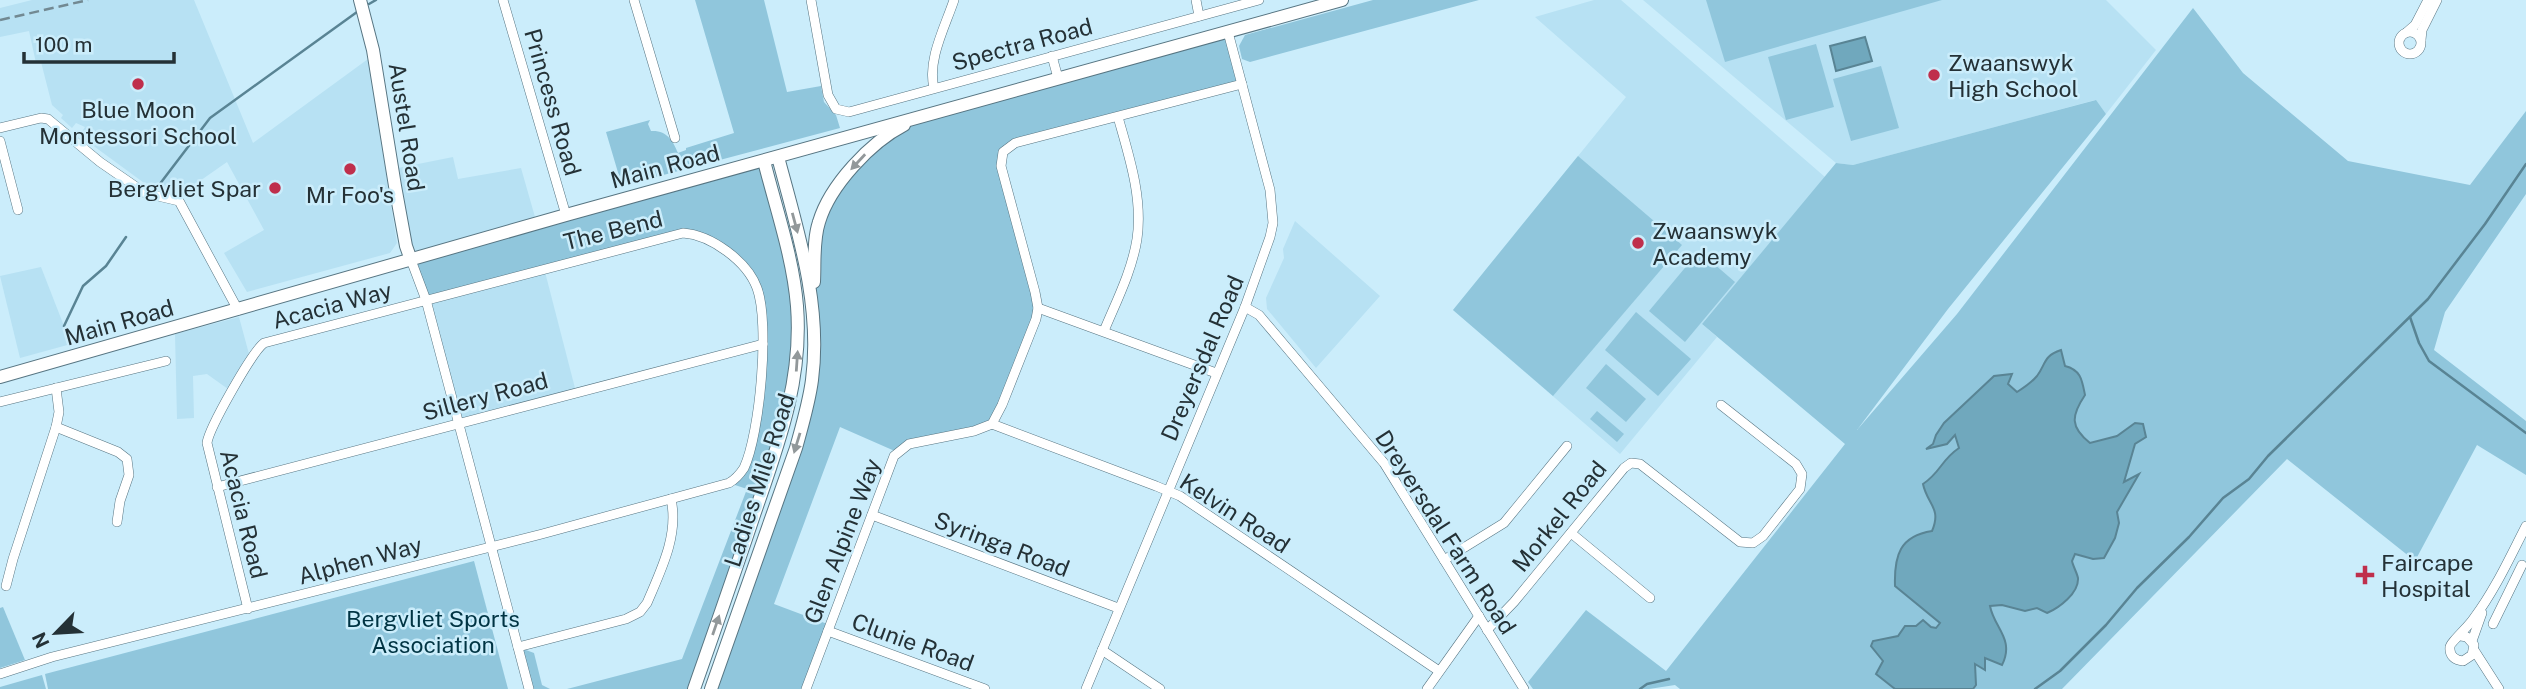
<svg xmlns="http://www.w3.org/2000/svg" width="2526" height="689" font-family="'Public Sans',sans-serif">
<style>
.built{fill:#b7e1f3}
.green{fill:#90c6dc}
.water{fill:#70a8bd;stroke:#598494;stroke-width:2}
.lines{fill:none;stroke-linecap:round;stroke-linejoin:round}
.stream{stroke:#598494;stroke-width:2.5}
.street-casing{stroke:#577582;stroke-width:10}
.secondary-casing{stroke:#577582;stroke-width:14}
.street{stroke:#fff;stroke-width:9}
.secondary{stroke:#fff;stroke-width:12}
.rail{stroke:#728992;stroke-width:2.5;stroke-dasharray:10 5;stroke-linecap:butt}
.oneway{fill:#92989a}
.poi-dot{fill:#bf2f4c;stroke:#cbedfb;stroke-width:2.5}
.labels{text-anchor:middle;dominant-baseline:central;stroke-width:5;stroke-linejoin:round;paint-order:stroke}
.street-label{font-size:23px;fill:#243136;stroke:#cbedfb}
.poi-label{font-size:23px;fill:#243136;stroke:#cbedfb;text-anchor:start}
.park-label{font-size:23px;fill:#003443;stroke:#cbedfb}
</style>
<rect width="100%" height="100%" fill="#cbedfb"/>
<g class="built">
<polygon points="32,0 194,0 253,143 368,59 397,243 390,253 247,292 224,253 264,230 227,162 184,192 151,188 95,147 80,135 85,127 76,123 72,128 61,118 63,115 52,105 41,62 36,63 29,31 0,37 0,8"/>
<polygon points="1594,0 1621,0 1825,177 1702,324 1717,337 1620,454 1453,310 1626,97 1535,17"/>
<polygon points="1643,0 2106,0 2156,50 2106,114 2095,100 1853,165 1836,163"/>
<polygon points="453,157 458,179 521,168 537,224 411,260 393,169"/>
<polygon points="1295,221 1380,296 1316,368 1267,309 1266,298 1284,258 1283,249"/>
<polygon points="41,267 71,344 20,358 0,276"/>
<polygon points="544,268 576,392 458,423 426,300"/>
<polygon points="239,317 249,354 228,389 207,374 193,376 194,418 177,419 175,334"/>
</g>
<g class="green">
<path d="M695,0H764L787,92L821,86L824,102L836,115L840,128L622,186L606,132L650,120L648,124L651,131C667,130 673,141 678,153L686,150V148L734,133Z"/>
<polygon points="1373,0 1479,0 1250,62 1242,59 1239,46 1245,35"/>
<polygon points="1706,0 1942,0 1725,62"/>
<polygon points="2193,8 2243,73 2348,161 2470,185 2526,111 2526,194 2445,312 2434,350 2526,421 2526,475 2477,445 2415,561 2287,459 2062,689 1680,689 1675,685 1649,689 1533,689 1528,682 1586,610 1666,671 1845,444 1702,324 1836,163 1853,165 2096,100 2106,114 1948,309 1857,430 1957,314"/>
<polygon points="1228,32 1242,84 1015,143 1002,158 1038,308 992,424 897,452 840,427 774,604 830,625 806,689 711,689 806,415 815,261 827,202 897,129"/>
<polygon points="1816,44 1834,107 1786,120 1768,57"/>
<polygon points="1881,66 1899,128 1851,141 1833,79"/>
<polygon points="1578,156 1682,245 1553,396 1453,310"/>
<polygon points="764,161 791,268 796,369 694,689 567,689 682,659 747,489 729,483 741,472 762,382 761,303 743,266 693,233 426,300 411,260"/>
<polygon points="1699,251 1735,282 1685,342 1649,311"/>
<polygon points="1636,312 1691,359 1658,396 1605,350"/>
<polygon points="1606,364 1646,399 1626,422 1586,388"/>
<polygon points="1597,411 1624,434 1617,442 1590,419"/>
<polygon points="474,561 508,689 48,689 45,674"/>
<polygon points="3,607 25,660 0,668 0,608"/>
<polygon points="518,647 534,653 542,685 550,689 529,689"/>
<polygon points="42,675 46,689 0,689 0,687"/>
</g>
<g class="water">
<polygon points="1865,37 1872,61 1836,71 1830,46"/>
<path d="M2061,350L2065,366C2081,370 2082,380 2085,395C2071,416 2070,427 2090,443L2117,436L2135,423L2143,424L2146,437L2135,444L2124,482L2139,474L2117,512L2119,523L2115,538L2104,558L2093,559L2075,554L2072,561C2073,566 2077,573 2078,578C2079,593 2059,608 2047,613L2037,608L2025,611L2002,605L1990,606C1994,628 2015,639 2002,665L1985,658V670L1975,664L1976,685L1973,689H1895L1876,674L1883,661L1871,646L1873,641L1898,636L1905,626H1916L1923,620L1931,627L1936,628L1940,623L1895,586C1894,555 1900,536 1932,531C1942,508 1927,504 1923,484C1941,472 1941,460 1959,448L1955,435L1947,444L1926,449L1933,444L1936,435L1944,423L1994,376L2012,374L2008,384L2017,392C2025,387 2031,383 2037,376C2046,364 2043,356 2061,350Z"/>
</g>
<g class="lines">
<g class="stream">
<polyline points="369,4 376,0"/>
<polyline points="156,189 210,118 357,12"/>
<polyline points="2410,317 2419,343 2429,361 2526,433"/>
<polyline points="64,326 83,286 106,266 126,237"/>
<polyline points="1640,689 1647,684 1669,679"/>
<polyline points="2035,689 2060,671 2106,625 2137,588 2189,537 2223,498 2249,479 2268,456 2428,299 2485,224 2526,164"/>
</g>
<g class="street-casing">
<g id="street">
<polyline points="503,0 566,215"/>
<polyline points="634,0 675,138"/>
<polyline points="811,0 828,95 836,109 849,112 1259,0"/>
<polyline points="1196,0 1199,16"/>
<circle cx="2410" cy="43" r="11"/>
<polyline points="2407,32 2415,25 2428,0"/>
<polyline points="2421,40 2422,30 2437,0"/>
<polyline points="1052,56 1058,78"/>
<path d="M934,88C927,60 945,27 954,0"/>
<polyline points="0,128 41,118 48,119 100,162 145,193 179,201 238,310"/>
<polyline points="0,141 18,210"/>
<polyline points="411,260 426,300 529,689"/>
<polyline points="1245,307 1259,315 1384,463 1524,689"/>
<polyline points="1038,308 1216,373"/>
<path d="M1104,331C1116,302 1132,271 1137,239C1143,198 1129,156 1118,117"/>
<polyline points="0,402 166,361"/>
<polyline points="992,424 1156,486 1180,496 1439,671"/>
<polyline points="56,427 118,452 127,459 129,475 120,501 117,522"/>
<polyline points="217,487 763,344"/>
<polyline points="872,515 1118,608"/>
<polyline points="1571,533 1650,598"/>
<polyline points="1444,560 1504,523 1567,446"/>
<polyline points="6,586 13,559 56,427 59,412 56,388"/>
<polyline points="2493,624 2522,565"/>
<polyline points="1487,630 1514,602 1624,468 1631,463 1640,464 1740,542 1753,543 1763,536 1800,489 1802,474 1796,464 1721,405"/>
<polyline points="828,631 985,689"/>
<path d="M2461,636L2467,637L2474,645L2472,655L2463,661C2455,660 2449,656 2450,647C2450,643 2470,625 2474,618C2495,590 2510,557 2526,526"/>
<polyline points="2472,641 2482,613"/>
<path d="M518,647L626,619L640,612L647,603C661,570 679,535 671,499"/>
<polyline points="1102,650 1160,689"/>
<polyline points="2474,650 2499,689"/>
<path d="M0,674L52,657L542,534L729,483C736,479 740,474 744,468C760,434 770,323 757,288C747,261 711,235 683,233L264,343C252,352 209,428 207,443L248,609"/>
<polyline points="806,689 894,456 909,444 974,431 992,424 1002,405 1036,319 1038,308 1035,292 1001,166 1003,152 1015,143 1242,84"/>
<polyline points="1086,689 1245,307 1270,237 1273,223 1270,190 1228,32"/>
<polyline points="1427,689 1479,616"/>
</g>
</g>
<g class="secondary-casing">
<g id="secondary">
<polyline points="360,0 373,50 395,186 406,246 411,260"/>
<path d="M814,282C815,262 813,240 819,222C830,185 871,142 904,125"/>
<polyline points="0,377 566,215 1342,0"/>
<path d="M694,689C714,632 734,575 753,518C777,448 803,382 797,306C793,257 776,209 764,161"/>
<path d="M711,689L796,448C802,426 809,403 812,380C822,304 797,229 778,157"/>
</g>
</g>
<use href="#street" class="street"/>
<use href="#secondary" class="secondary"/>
<polyline class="rail" points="0,20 88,0"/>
</g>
<defs><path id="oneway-solid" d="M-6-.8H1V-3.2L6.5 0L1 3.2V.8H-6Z" transform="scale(1.75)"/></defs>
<g class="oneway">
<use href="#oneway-solid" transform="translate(858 162) rotate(133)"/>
<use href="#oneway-solid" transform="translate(795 223) rotate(75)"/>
<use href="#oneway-solid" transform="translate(797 361) rotate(-86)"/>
<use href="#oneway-solid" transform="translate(797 443) rotate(107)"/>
<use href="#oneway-solid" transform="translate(716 625) rotate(-71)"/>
</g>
<g class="poi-dot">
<circle cx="1934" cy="75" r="7"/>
<circle cx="138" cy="84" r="7"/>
<circle cx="350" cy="169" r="7"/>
<circle cx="275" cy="188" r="7"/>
<circle cx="1638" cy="243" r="7"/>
<path d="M2361.5 564.5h7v7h7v7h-7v7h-7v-7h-7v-7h7z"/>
</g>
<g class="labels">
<g class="street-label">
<text transform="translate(1022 44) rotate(-15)">Spectra Road</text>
<text transform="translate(553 102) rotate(74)">Princess Road</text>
<text transform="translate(407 127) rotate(81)">Austel Road</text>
<text transform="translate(665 166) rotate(-15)">Main Road</text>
<text transform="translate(613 230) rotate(-14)">The Bend</text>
<text transform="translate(332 305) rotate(-15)">Acacia Way</text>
<text transform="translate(119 322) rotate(-16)">Main Road</text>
<text transform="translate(1202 358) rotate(-67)">Dreyersdal Road</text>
<text transform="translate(485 396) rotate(-15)">Sillery Road</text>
<text transform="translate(759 480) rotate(-72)">Ladies Mile Road</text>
<text transform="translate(1235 513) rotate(33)">Kelvin Road</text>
<text transform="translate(244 514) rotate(76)">Acacia Road</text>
<text transform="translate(1559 516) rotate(-51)">Morkel Road</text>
<text transform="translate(1446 532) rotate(57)">Dreyersdal Farm Road</text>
<text transform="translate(842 541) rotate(-69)">Glen Alpine Way</text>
<text transform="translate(1002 544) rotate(21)">Syringa Road</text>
<text transform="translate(360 560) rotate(-15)">Alphen Way</text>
<text transform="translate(913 642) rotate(20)">Clunie Road</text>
</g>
<g class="poi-label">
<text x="1948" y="62">Zwaanswyk<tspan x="1948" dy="26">High School</tspan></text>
<text x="138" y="109" text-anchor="middle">Blue Moon<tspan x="138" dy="26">Montessori School</tspan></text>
<text x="261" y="188" text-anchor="end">Bergvliet Spar</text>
<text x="350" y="194" text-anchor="middle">Mr Foo's</text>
<text x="1652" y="230">Zwaanswyk<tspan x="1652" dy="26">Academy</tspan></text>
<text x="2381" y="562">Faircape<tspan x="2381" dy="26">Hospital</tspan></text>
</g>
<g class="park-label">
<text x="433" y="618">Bergvliet Sports<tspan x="433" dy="26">Association</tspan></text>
</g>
</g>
<g transform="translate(56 633) rotate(245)" stroke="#cbedfb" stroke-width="5" paint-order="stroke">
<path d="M0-5L12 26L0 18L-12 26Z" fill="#243136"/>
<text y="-10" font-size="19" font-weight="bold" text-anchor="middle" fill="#243136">N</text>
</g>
<path d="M24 52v10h150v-10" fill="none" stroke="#243136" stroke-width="3.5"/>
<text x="35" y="52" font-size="21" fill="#243136" stroke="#cbedfb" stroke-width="5" paint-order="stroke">100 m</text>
</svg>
